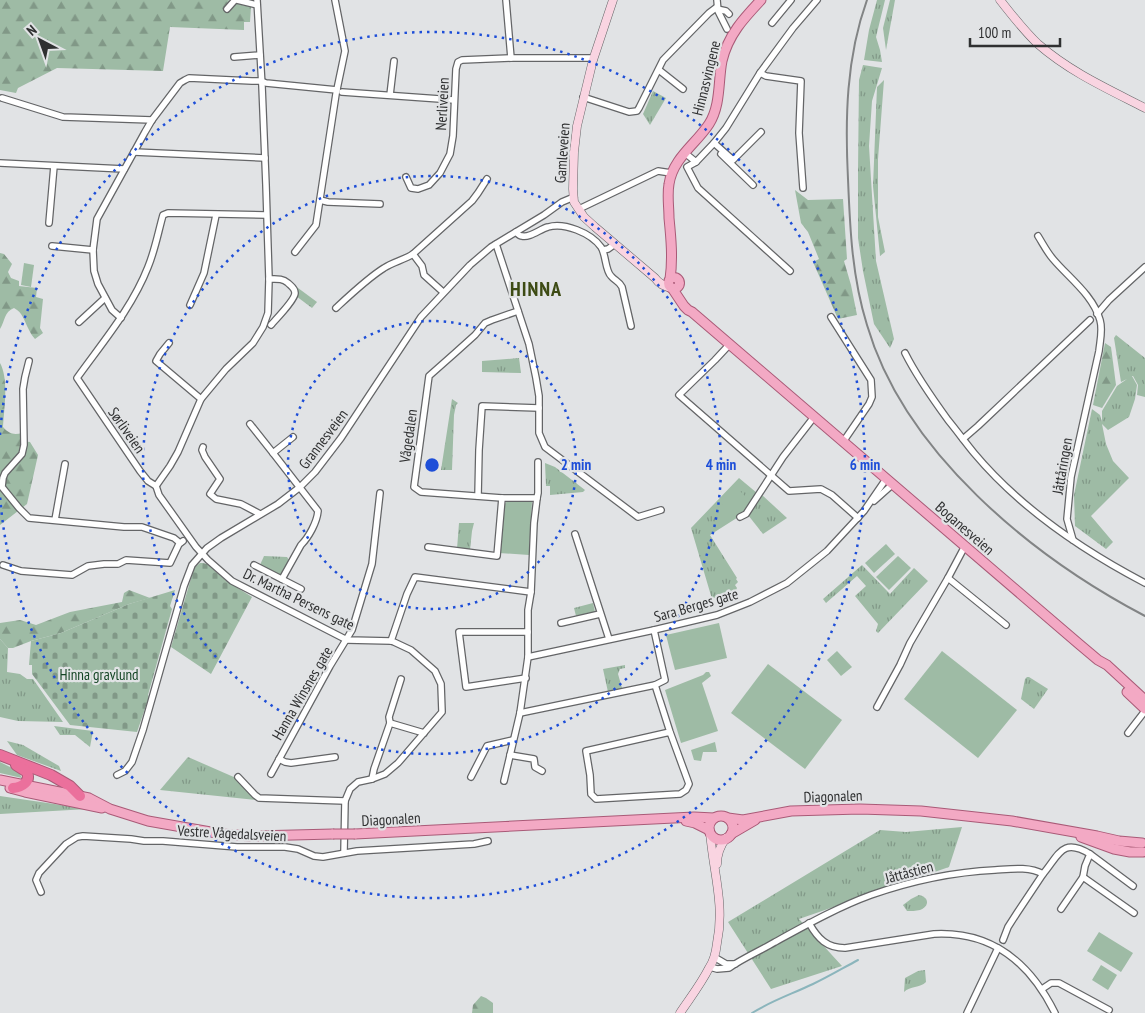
<svg xmlns="http://www.w3.org/2000/svg" width="1145" height="1013" font-family="'PT Sans Narrow',sans-serif">
<style>
.grass{fill:url(#grass-tufts)}
.forest{fill:url(#forest-firs)}
.cemetery{fill:url(#cemetery-stones)}
.pitch{fill:#9ebba5}
.lines{fill:none;stroke-linecap:round;stroke-linejoin:round}
.stream{stroke:#8bb5bc;stroke-width:2}
.street-casing{stroke:#646567;stroke-width:8}
.secondary-casing{stroke:#646567;stroke-width:9}
.primary-casing{stroke:#a95a77;stroke-width:11}
.highway-casing{stroke:#a95a77;stroke-width:12}
.street{stroke:#fff;stroke-width:5.5}
.secondary{stroke:#f9d4e1;stroke-width:8}
.primary{stroke:#f3a9c4;stroke-width:9}
.highway{stroke:#eb709c;stroke-width:10}
.rail{stroke:#828485;stroke-width:2}
.primary-bridge-casing{stroke:#a95a77;stroke-width:11;stroke-linecap:butt}
.primary-bridge{stroke:#f3a9c4;stroke-width:9}
.ring{fill:none;stroke:#1d4ed8;stroke-width:2.5;stroke-dasharray:2.5 5}
.labels{text-anchor:middle;dominant-baseline:central;stroke-width:4.5;stroke-linejoin:round;paint-order:stroke}
.street-label{font-size:15px;fill:#2f3031;stroke:#e1e3e5}
.park-label{font-size:15px;fill:#144525;stroke:#e1e3e5}
.district-label{font-size:20px;font-weight:bold;letter-spacing:1px;fill:#3d4b14;stroke:#e1e3e5}
.centre{fill:#1d4ed8;stroke:#e1e3e5;stroke-width:2.5}
.ring-label{font-size:15px;text-anchor:middle;font-weight:bold;fill:#1d4ed8;stroke:#e1e3e5;stroke-width:4.5;stroke-linejoin:round;paint-order:stroke}
</style>
<defs>
<pattern id="grass-tufts" width="24" height="20" patternUnits="userSpaceOnUse" patternTransform="scale(1.25)"><rect width="24" height="20" fill="#9ebba5"/><path d="M3 7l-1-3M5 7V3M7 7l1-3M15 17l-1-3M17 17v-4M19 17l1-3" fill="none" stroke="#819887"/></pattern>
<pattern id="forest-firs" width="22" height="20" patternUnits="userSpaceOnUse" patternTransform="scale(1.25)"><rect width="22" height="20" fill="#9ebba5"/><path d="M5 1l3.5 6h-7zM16 11l3.5 6h-7z" fill="#819887"/></pattern>
<pattern id="cemetery-stones" width="16" height="16" patternUnits="userSpaceOnUse" patternTransform="scale(1.25)"><rect width="16" height="16" fill="#9ebba5"/><path d="M2 7V4a2 2 0 0 1 4 0v3zM10 15v-3a2 2 0 0 1 4 0v3z" fill="#819887"/></pattern>
</defs>
<rect width="100%" height="100%" fill="#e1e3e5"/>
<g class="grass">
<polygon points="877,0 885,0 876,37 880,50 882,62 864,60 869,30"/>
<polygon points="890,0 895,0 886,50 883,28"/>
<polygon points="863,65 882,68 872,101 869,146 876,261 894,339 890,348 874,324 863,271 858,238 858,171 859,80"/>
<polygon points="884,80 878,159 878,217 885,252 880,256 873,186 877,87"/>
<polygon points="653,91 666,98 650,125 643,114"/>
<polygon points="294,285 317,302 312,308 296,296"/>
<polygon points="1116,335 1145,358 1145,397 1137,395 1138,385 1133,376 1132,376 1137,385 1135,399 1129,417 1108,430 1102,424 1106,444 1113,461 1129,478 1091,516 1113,542 1106,549 1075,526 1074,495 1092,409 1100,415 1102,422 1102,411 1117,386 1127,379 1121,382 1114,338"/>
<polygon points="519,358 521,373 482,372 482,361"/>
<polygon points="452,399 458,403 456,405 454,415 452,470 441,470"/>
<polygon points="545,463 555,467 585,490 583,492 550,495 550,486 546,486"/>
<polygon points="739,478 757,493 743,514 710,535 737,578 736,579 738,582 735,585 737,588 736,590 712,599 691,528"/>
<polygon points="761,494 787,518 763,534 748,515"/>
<polygon points="459,523 474,523 472,531 470,550 457,549"/>
<polygon points="264,556 287,557 289,560 289,562 282,574 279,574 260,565"/>
<polygon points="862,565 890,594 914,568 928,581 878,633 876,631 878,624 855,596 866,586 857,576 826,603 823,599"/>
<polygon points="593,603 595,612 576,616 574,608"/>
<polygon points="0,639 8,648 7,672 20,674 27,679 33,679 63,722 18,721 0,717"/>
<polygon points="625,665 625,668 620,669 618,674 622,688 608,692 603,669"/>
<polygon points="1027,677 1029,677 1048,689 1034,709 1021,699 1025,679"/>
<polygon points="54,726 93,731 90,747 75,735 60,735"/>
<polygon points="7,741 23,745 59,766 61,771 17,755"/>
<polygon points="188,757 236,778 257,800 160,790"/>
<polygon points="0,762 18,771 22,778 0,773"/>
<polygon points="0,796 88,809 0,814"/>
<polygon points="962,827 949,867 799,919 842,966 771,989 728,922 880,830 906,832"/>
<path d="M919,895C929,897 930,906 920,910C916,911 911,911 907,911L903,905L911,899Z"/>
<path d="M925,970L926,982C920,988 910,986 904,992L905,978L918,971Z"/>
</g>
<g class="forest">
<path d="M0,0H228C234,4 243,5 251,7L250,22H244V30L170,27L163,71L57,68L18,88L16,93L0,90Z"/>
<polygon points="795,190 808,200 843,199 847,259 844,261 851,285 857,315 838,319 813,262 819,259 808,232 801,223"/>
<path d="M0,253L4,254L12,264L8,272L11,278L19,281V286L37,288L36,297L43,299L40,328L43,333L35,339C32,336 30,332 28,328C24,320 23,313 14,308C4,312 5,321 0,329Z"/>
<polygon points="1105,343 1111,347 1116,385 1102,408 1093,405"/>
<path d="M0,363C9,379 4,409 3,427C9,434 14,435 22,433V441L30,442L38,455L27,504L0,525Z"/>
<polygon points="129,590 150,598 129,604 61,633 31,641 13,648 8,648 0,639 0,623 20,620 36,625 70,612 122,602 124,593"/>
<polygon points="481,996 486,998 493,1003 493,1013 472,1013 473,1005"/>
</g>
<g class="cemetery">
<polygon points="200,563 203,563 207,564 225,580 252,597 211,674 171,647 194,568"/>
<polygon points="175,590 170,606 172,609 148,695 149,697 137,732 70,725 32,674 32,665 29,665 31,641 61,633 129,604"/>
</g>
<g class="pitch">
<polygon points="24,263 34,265 31,287 21,285"/>
<polygon points="738,489 749,500 727,522 716,511"/>
<polygon points="508,500 530,501 532,502 529,555 499,553 504,505"/>
<polygon points="886,544 895,554 874,573 865,563"/>
<polygon points="898,556 911,568 889,590 876,577"/>
<polygon points="719,623 727,658 675,670 666,635"/>
<polygon points="837,651 852,667 841,676 827,660"/>
<polygon points="942,651 1017,710 978,758 904,699"/>
<polygon points="768,664 842,720 805,769 731,713"/>
<polygon points="706,672 709,672 711,676 702,683 718,731 681,743 665,690 703,675"/>
<polygon points="715,742 717,752 703,752 701,761 694,760 691,750"/>
<polygon points="1099,932 1133,953 1121,972 1087,951"/>
<polygon points="1101,965 1117,975 1108,990 1092,980"/>
</g>
<g class="lines">
<path class="stream" d="M752,1013C771,1001 792,994 813,984C828,977 843,968 858,960"/>
<g class="street-casing">
<g id="street">
<polyline points="237,0 257,5"/>
<polyline points="506,0 511,58"/>
<polyline points="717,0 718,11 727,29"/>
<polyline points="227,9 235,0"/>
<polyline points="717,9 726,11 729,14"/>
<polyline points="772,23 791,0"/>
<polyline points="234,57 260,55"/>
<polyline points="659,70 683,89"/>
<polyline points="760,73 766,76 801,81 799,133 803,188"/>
<polyline points="342,92 454,100"/>
<polyline points="390,95 394,61"/>
<polyline points="583,97 629,112 637,111 639,108 663,60 709,13 717,7"/>
<polyline points="2,98 63,117 152,120"/>
<polyline points="714,143 733,160 761,132"/>
<polyline points="134,152 265,158"/>
<polyline points="685,153 696,162 714,143 726,128 760,73 793,28 817,0"/>
<polyline points="721,154 753,185"/>
<polyline points="696,162 687,167 698,188 790,271"/>
<polyline points="0,163 124,169"/>
<polyline points="406,177 411,188 418,189 429,185 440,173 450,154 453,136 456,69 458,62 462,60 511,58 590,58 593,60"/>
<polyline points="320,200 328,202 380,204"/>
<polyline points="579,209 658,171 671,173"/>
<path d="M266,215L168,213L163,215C158,233 155,250 148,267C132,308 102,343 77,378L140,471L148,481L156,486L159,495L196,547L208,560L232,581L347,640L391,641L394,642L411,650L435,671L441,684L442,712L398,763L385,774L372,779L358,782L350,789L345,801L344,852"/>
<polyline points="49,223 54,166"/>
<path d="M516,232C518,234 519,236 522,236C530,238 540,229 548,227C564,222 591,233 601,247C606,254 605,270 611,276C615,281 619,281 622,287L631,326"/>
<path d="M1038,236C1043,244 1047,252 1053,259C1069,278 1093,295 1100,320C1103,330 1100,341 1099,351L1071,477L1067,519L1073,540"/>
<polyline points="496,244 529,344 536,378 539,396 539,433 545,447 638,517 661,510"/>
<polyline points="52,246 93,250"/>
<polyline points="603,250 608,249 615,244"/>
<polyline points="295,252 316,225 336,94 345,51 335,0"/>
<polyline points="413,254 422,266 424,275 443,292"/>
<path d="M269,279C277,279 282,278 288,283C291,286 295,288 295,293C295,300 276,319 271,325"/>
<polyline points="190,305 204,273 216,215"/>
<path d="M336,308C350,295 368,278 384,268C393,262 404,260 413,254L472,201L478,193L487,179"/>
<polyline points="518,311 492,320 485,323 475,335 455,353 429,376 414,487 421,492 502,498 537,498"/>
<polyline points="1097,314 1109,300 1145,267"/>
<polyline points="831,317 871,380 872,397 869,404 843,442"/>
<polyline points="121,318 112,310 98,284 94,271 93,250 97,219 145,132 152,120 180,83 185,80 189,78 252,81 261,81 266,83 337,90"/>
<polyline points="79,322 105,298"/>
<polyline points="169,343 160,354 156,361 201,399"/>
<polyline points="729,345 715,360 679,395 789,491 821,489 832,495 858,518"/>
<path d="M905,353C917,377 932,398 948,420C957,431 965,442 974,453C1020,508 1082,550 1145,583"/>
<polyline points="29,361 25,377 23,389 24,445 22,454 5,473 3,478 2,487 19,508 29,518 124,527 142,527 174,538 180,543"/>
<polyline points="250,424 273,453"/>
<polyline points="963,439 978,426 1090,320"/>
<polyline points="203,447 202,450 205,457 220,479 210,494 216,499 241,504 260,514"/>
<polyline points="156,486 170,466 178,452 201,399 226,369 253,343 263,327 268,313 269,279 266,185 262,86 257,0"/>
<polyline points="478,496 479,450 482,406 539,408"/>
<polyline points="874,501 893,484"/>
<polyline points="740,517 746,514 783,457 814,417"/>
<polyline points="55,520 65,464"/>
<polyline points="575,534 609,639"/>
<polyline points="428,547 497,556 502,498"/>
<polyline points="3,565 21,571 72,575 88,566 104,564 118,564 126,560 170,563 179,544 183,541"/>
<polyline points="254,565 301,589"/>
<polyline points="948,578 1006,625"/>
<path d="M282,579L301,545C309,537 317,522 318,511L273,453L293,437"/>
<polyline points="561,623 600,614"/>
<polyline points="654,630 665,680 655,685 670,732 689,784 686,790 680,794 596,799 591,794 590,775 586,751 670,732"/>
<polyline points="391,641 407,594 415,577 531,592"/>
<polyline points="528,657 654,630 717,615 750,602 787,583 827,551 864,511 886,479"/>
<polyline points="526,678 466,687 459,632 528,632"/>
<polyline points="877,707 900,665 910,643 948,578 965,546"/>
<polyline points="520,713 655,685"/>
<polyline points="390,723 389,717 401,679"/>
<polyline points="1128,733 1145,711"/>
<polyline points="510,755 534,759 535,767 542,771"/>
<polyline points="279,759 285,762 291,763 335,757"/>
<polyline points="271,774 330,666 352,630 372,564 380,493"/>
<polyline points="117,775 125,771 132,762 143,730 184,586 192,565 207,548 221,538 278,504 300,487 315,472 341,438 421,317 470,265 491,247 544,215 562,202 574,197"/>
<polyline points="238,777 255,795 259,798 345,801"/>
<polyline points="471,777 487,746 513,740"/>
<polyline points="372,779 374,769 390,723 424,733"/>
<polyline points="504,781 520,713 528,657 528,610 531,592 534,523 537,498 538,493 538,462"/>
<polyline points="1090,854 1133,886"/>
<polyline points="1083,877 1134,913"/>
<polyline points="41,892 36,880 39,873 66,844 77,837 83,836 131,839 144,841 163,841 237,847 285,847 298,849 314,856 323,857 357,851 474,844 488,841"/>
<path d="M809,923C818,939 827,948 845,948L934,934C993,931 1030,963 1055,1013"/>
<polyline points="1003,940 1008,927 1017,913 1043,874"/>
<polyline points="714,957 726,964 735,964"/>
<path d="M710,967L717,969L729,968C743,958 760,951 775,942C806,925 838,907 871,895C911,881 953,872 995,870C1010,869 1029,866 1043,874C1059,855 1062,837 1090,854L1085,866L1083,877L1061,909"/>
<polyline points="1042,989 1051,983 1059,983 1109,1010"/>
<polyline points="967,1013 998,948"/>
</g>
</g>
<g class="secondary-casing">
<g id="secondary">
<path d="M613,0L593,60L577,126L574,152L573,189L574,202L584,217L595,227L655,278C659,284 664,286 671,288"/>
<path d="M1000,0C1012,15 1024,31 1038,44C1070,72 1108,89 1145,108"/>
<path d="M717,864C717,854 720,846 726,838"/>
<path d="M680,1013C690,998 701,984 709,968C714,961 716,952 717,943C725,904 713,871 710,832"/>
</g>
</g>
<g class="primary-casing">
<g id="primary">
<circle cx="674" cy="283" r="5.5"/>
<path d="M670,279C673,259 671,238 669,218C669,207 667,195 669,184C673,158 696,144 709,124C721,105 718,81 722,61C728,35 744,18 761,0"/>
<polyline points="672,288 684,306 688,310 692,312 1079,644 1098,660 1107,665 1145,700"/>
<polyline points="1127,692 1145,709"/>
<polyline points="0,780 89,798 110,809 148,821 222,834 251,836 333,834"/>
<polyline points="10,788 25,792 102,808"/>
<circle cx="721" cy="828" r="12"/>
<polyline points="728,818 743,820 791,811 825,810 860,809 921,811 1012,821 1097,836 1119,841 1142,843"/>
<polyline points="686,821 695,823 709,830"/>
<polyline points="355,834 694,817 714,818"/>
<polyline points="731,834 755,820"/>
<polyline points="1081,837 1114,849 1130,852 1143,852"/>
</g>
</g>
<g class="highway-casing">
<g id="highway">
<polyline points="0,755 51,775 70,786 80,796"/>
<path d="M13,788C22,787 31,782 27,772L16,765"/>
</g>
</g>
<use href="#street" class="street"/>
<use href="#secondary" class="secondary"/>
<use href="#primary" class="primary"/>
<use href="#highway" class="highway"/>
<path class="rail" d="M867,0C846,58 845,119 848,179C850,229 852,277 867,325C904,452 1031,556 1145,616"/>
<g class="primary-bridge-casing">
<polyline id="primary-bridge" points="333,834 355,834"/>
</g>
<use href="#primary-bridge" class="primary-bridge"/>
</g>
<g class="ring">
<circle cx="432" cy="465" r="144"/>
<circle cx="432" cy="465" r="289"/>
<path d="M0 435A433 433 0 1 1 0 495"/>
</g>
<g class="labels">
<g class="street-label">
<text transform="translate(706 78) rotate(-76)">Hinnasvingene</text>
<text transform="translate(442 104) rotate(-87)">Nerliveien</text>
<text transform="translate(562 153) rotate(-86)">Gamleveien</text>
<text transform="translate(127 430) rotate(55)">Sørliveien</text>
<text transform="translate(408 436) rotate(-82)">Vågedalen</text>
<text transform="translate(323 439) rotate(-53)">Grannesveien</text>
<text transform="translate(1062 466) rotate(-80)">Jåttåringen</text>
<text transform="translate(965 528) rotate(41)">Boganesveien</text>
<text transform="translate(299 599) rotate(26)">Dr. Martha Persens gate</text>
<text transform="translate(696 605) rotate(-16)">Sara Berges gate</text>
<text transform="translate(302 693) rotate(-60)">Hanna Winsnes gate</text>
<text transform="translate(833 796) rotate(-2)">Diagonalen</text>
<text transform="translate(391 819) rotate(-3)">Diagonalen</text>
<text transform="translate(232 833) rotate(3)">Vestre Vågedalsveien</text>
<text transform="translate(909 872) rotate(-15)">Jåttåstien</text>
</g>
<g class="park-label">
<text x="99" y="674">Hinna gravlund</text>
</g>
<g class="district-label">
<text x="536" y="289">HINNA</text>
</g>
</g>
<circle cx="432" cy="465" r="8" class="centre"/>
<g class="ring-label">
<text x="576" y="470">2 min</text>
<text x="721" y="470">4 min</text>
<text x="865" y="470">6 min</text>
</g>
<g transform="translate(40 40) rotate(319)" stroke="#e1e3e5" stroke-width="4" paint-order="stroke">
<path d="M0-4L9 19L0 12L-9 19Z" fill="#2f3031"/>
<text y="-8" font-size="14" font-weight="bold" text-anchor="middle" fill="#2f3031">N</text>
</g>
<path d="M970 38v8h90v-8" fill="none" stroke="#2f3031" stroke-width="2.5"/>
<text x="978" y="38" font-size="15" fill="#2f3031" stroke="#e1e3e5" stroke-width="4" paint-order="stroke">100 m</text>
</svg>
